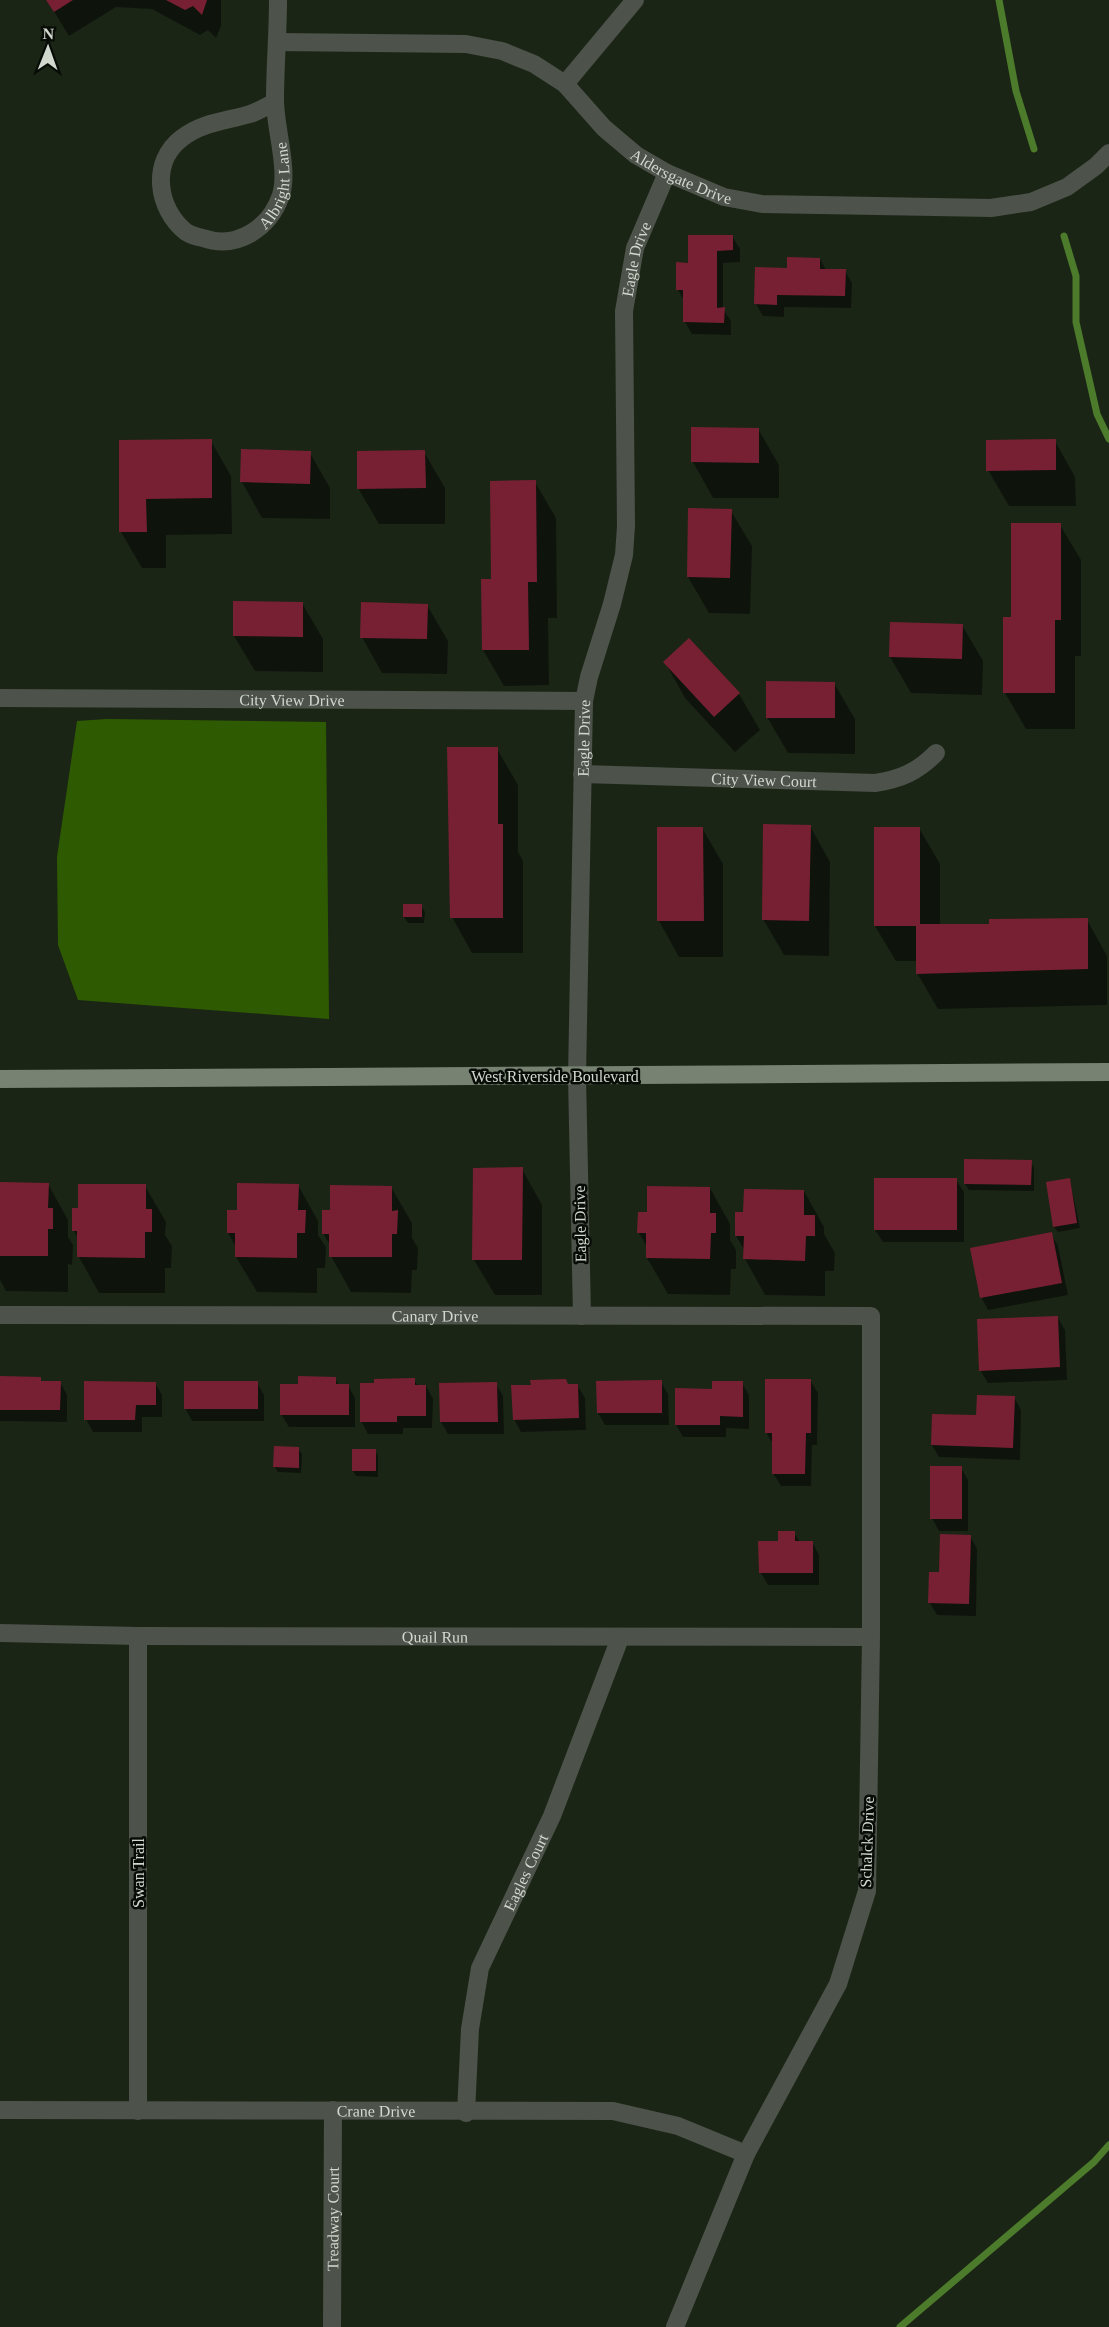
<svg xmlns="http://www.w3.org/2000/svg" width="1109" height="2327" font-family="'Times New Roman',serif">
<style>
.forest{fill:#2e5b01}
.shadow{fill:#0007}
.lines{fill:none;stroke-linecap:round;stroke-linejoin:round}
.stream{stroke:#4c7b2b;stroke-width:7}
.building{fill:#782033}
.street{stroke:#4d524a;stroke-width:18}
.primary{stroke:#778272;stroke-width:18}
.labels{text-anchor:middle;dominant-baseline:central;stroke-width:5;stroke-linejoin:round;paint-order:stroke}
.street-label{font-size:16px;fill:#d1d8ce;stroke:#080c06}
</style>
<rect width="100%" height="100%" fill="#1b2516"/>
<polygon class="forest" points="107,719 326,722 329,1019 78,1000 58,945 57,857 77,721"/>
<g class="shadow">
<polygon points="47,0 221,0 221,26 216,38 208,30 200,35 152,9 116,7 69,36"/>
<polygon points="732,236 740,249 740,262 723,263 723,309 731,321 731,335 692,334 685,322 685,302 678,290 689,264"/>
<polygon points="820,259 826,270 845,271 852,283 851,308 784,307 784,317 763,316 756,304 789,269"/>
<polygon points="758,429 779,465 779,498 713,498 693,462"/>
<polygon points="211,441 231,476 232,534 166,535 166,568 142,568 121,532 120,442"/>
<polygon points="1055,441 1075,477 1076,506 1009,506 988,470"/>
<polygon points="424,452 445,488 445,524 379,524 358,488"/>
<polygon points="310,453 330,488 330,519 262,518 242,482"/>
<polygon points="535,482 556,518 557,618 548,618 549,685 504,686 483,650 493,580"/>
<polygon points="731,511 752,546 750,614 709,613 688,577"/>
<polygon points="1060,525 1081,560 1081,656 1075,656 1075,729 1026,729 1005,693 1013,619"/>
<polygon points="302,603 323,639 323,672 255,671 234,636"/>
<polygon points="427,605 448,641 447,674 382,673 362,637"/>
<polygon points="962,625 983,661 982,695 911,693 890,657"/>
<polygon points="689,640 739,694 760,730 735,752 685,698 665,662"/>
<polygon points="834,683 855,719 855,754 788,753 767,717"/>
<polygon points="497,749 518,785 518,852 523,861 523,953 472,953 452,917"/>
<polygon points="810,826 830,862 829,956 784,955 763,919"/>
<polygon points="702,828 723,864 723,957 679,957 659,921"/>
<polygon points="919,828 940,864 940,926 1087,920 1107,956 1107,1005 938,1009 917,973 917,961 896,961 875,926"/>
<polygon points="421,906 425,912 424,923 408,923 404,917"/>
<polygon points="1031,1162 1034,1168 1034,1191 969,1190 965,1184"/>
<polygon points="522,1169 542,1205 542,1295 495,1295 474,1260"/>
<polygon points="956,1180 964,1192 964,1242 883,1242 875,1230"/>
<polygon points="1070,1180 1080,1228 1058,1232 1054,1227"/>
<polygon points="0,1183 48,1184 68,1220 68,1237 73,1245 72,1265 68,1264 68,1292 6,1291 0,1280"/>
<polygon points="298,1185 318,1221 318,1235 326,1247 325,1268 317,1268 317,1293 257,1292 236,1257 236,1247 228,1233 238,1212"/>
<polygon points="145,1186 166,1222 165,1235 172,1246 171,1268 165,1268 165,1293 99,1293 79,1257 79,1239 74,1231 79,1209"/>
<polygon points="391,1187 412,1223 412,1238 418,1248 417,1270 412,1270 411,1293 351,1292 331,1256 331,1247 323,1233 331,1212"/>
<polygon points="710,1188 730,1224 730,1240 736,1250 736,1269 731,1269 730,1295 668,1294 647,1258 647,1247 639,1233 648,1214"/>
<polygon points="804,1191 824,1227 824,1234 835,1253 834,1271 825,1271 825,1296 765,1295 745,1259 745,1251 736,1236 745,1213"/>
<polygon points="1051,1234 1058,1246 1068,1295 988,1310 981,1297"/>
<polygon points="1058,1318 1065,1330 1067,1380 988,1383 980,1370"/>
<polygon points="0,1378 40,1378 42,1382 60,1382 67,1395 67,1422 0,1421"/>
<polygon points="335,1378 339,1386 348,1386 355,1398 355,1427 289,1427 281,1414 299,1385"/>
<polygon points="414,1380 418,1386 426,1386 433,1399 432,1428 403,1428 403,1434 368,1434 361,1421"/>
<polygon points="810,1380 818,1393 817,1445 812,1445 811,1486 781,1486 773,1473 774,1446 766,1432"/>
<polygon points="661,1382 668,1394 669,1425 605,1425 598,1413"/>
<polygon points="155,1383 162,1395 162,1417 142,1417 142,1432 93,1432 86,1419"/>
<polygon points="257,1383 264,1395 264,1421 192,1421 185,1408"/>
<polygon points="742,1383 749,1395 749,1429 726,1428 726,1437 683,1437 676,1425 714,1390"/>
<polygon points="496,1384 503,1396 504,1434 448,1434 441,1422"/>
<polygon points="568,1385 577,1385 585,1398 586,1430 521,1432 514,1419"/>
<polygon points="1014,1397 1021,1410 1020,1460 939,1457 932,1445"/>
<polygon points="298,1449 302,1454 301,1473 278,1472 275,1467"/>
<polygon points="375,1450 378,1456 378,1477 356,1476 353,1471"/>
<polygon points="961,1468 968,1480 968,1531 939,1531 932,1518"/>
<polygon points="794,1533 800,1542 812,1542 819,1555 819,1585 768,1585 761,1573"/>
<polygon points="970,1536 977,1549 976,1616 937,1615 930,1603 941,1573"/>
</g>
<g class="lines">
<g class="stream">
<polyline points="999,0 1016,91 1034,149"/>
<polyline points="1064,236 1076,276 1076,322 1097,414 1109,439"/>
<polyline points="900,2327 1094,2162 1109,2145"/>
</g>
</g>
<g class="building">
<polygon points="46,0 73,0 54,12"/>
<polygon points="166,0 207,0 202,15 193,6 185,10"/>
<polygon points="688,235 733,235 733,250 717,251 717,308 725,307 724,323 683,322 683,290 676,290 676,262 688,263"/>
<polygon points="787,257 820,258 820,269 846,269 845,296 777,295 777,305 754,304 755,267 787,268"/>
<polygon points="691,427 759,428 759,463 691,462"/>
<polygon points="212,439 212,498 146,499 147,532 119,532 119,440"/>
<polygon points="1056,439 1056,470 986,471 986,440"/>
<polygon points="241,449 311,451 310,484 240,482"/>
<polygon points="425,450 426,488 357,489 357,451"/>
<polygon points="536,480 537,582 528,582 529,650 482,650 481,579 491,579 490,481"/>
<polygon points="688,508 732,509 730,578 687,577"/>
<polygon points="1011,523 1061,523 1061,620 1055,620 1055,693 1003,693 1003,617 1011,617"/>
<polygon points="233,601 303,602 303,637 233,636"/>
<polygon points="361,602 428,604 427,639 360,638"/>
<polygon points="890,622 963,624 962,659 889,657"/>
<polygon points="689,638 740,693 714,717 663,662"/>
<polygon points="766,681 835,682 835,718 766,718"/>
<polygon points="447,747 498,747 498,824 503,824 503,918 450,918"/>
<polygon points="763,824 811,825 809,921 762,920"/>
<polygon points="657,827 703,827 704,921 657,921"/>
<polygon points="874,827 920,827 920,924 989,924 989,919 1088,918 1088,969 916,974 916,926 874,926"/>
<rect x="403" y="904" width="19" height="13"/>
<polygon points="964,1159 1032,1160 1031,1185 964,1184"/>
<polygon points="523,1167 522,1260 472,1260 473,1168"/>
<rect x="874" y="1178" width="83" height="52"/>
<polygon points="1070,1178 1077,1223 1053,1227 1046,1182"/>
<polygon points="0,1182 49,1183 48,1208 53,1208 53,1229 48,1229 48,1256 0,1256"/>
<polygon points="237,1183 299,1184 298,1210 306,1210 305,1233 297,1233 297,1258 235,1257 235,1233 227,1233 227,1210 237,1210"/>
<polygon points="78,1184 146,1184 146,1209 152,1209 152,1232 145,1232 145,1258 77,1257 77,1231 72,1231 72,1208 78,1208"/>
<polygon points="330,1185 392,1186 392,1211 398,1210 397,1234 392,1234 392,1257 329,1257 329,1234 322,1234 322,1210 330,1210"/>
<polygon points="647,1186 710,1187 710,1213 716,1213 716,1233 711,1233 710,1259 646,1258 646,1233 637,1233 638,1212 647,1212"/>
<polygon points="744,1189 804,1190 804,1215 815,1215 815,1236 806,1236 805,1261 743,1259 744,1236 735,1236 735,1212 743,1212"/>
<polygon points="1052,1232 1062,1283 980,1298 970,1248"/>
<polygon points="1058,1316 1060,1367 979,1371 977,1319"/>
<polygon points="0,1376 41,1377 41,1381 61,1381 60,1410 0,1410"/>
<polygon points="298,1376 336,1377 336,1384 349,1384 349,1415 280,1415 280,1384 298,1384"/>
<polygon points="415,1378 415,1385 426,1385 426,1416 397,1416 397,1422 360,1422 360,1383 374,1383 374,1379"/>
<polygon points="566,1379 568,1384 578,1384 579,1418 513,1420 511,1385 531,1385 530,1380"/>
<polygon points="765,1379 811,1379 811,1433 806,1433 805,1474 772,1474 772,1433 765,1433"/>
<polygon points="662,1380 662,1413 597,1413 596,1381"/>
<polygon points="84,1381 156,1382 156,1405 136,1405 135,1420 84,1420"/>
<rect x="184" y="1381" width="74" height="28"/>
<polygon points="712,1381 743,1381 743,1417 720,1416 720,1425 675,1425 675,1388 712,1389"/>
<polygon points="497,1382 498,1422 440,1422 439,1383"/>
<polygon points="977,1395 1015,1396 1013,1448 931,1445 932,1414 976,1415"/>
<polygon points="274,1446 299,1447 299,1468 273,1467"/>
<rect x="352" y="1449" width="24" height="22"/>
<rect x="930" y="1466" width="32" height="53"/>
<polygon points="778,1531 795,1531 795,1541 813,1541 813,1573 759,1573 758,1541 778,1541"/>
<polygon points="940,1534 971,1535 969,1604 928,1603 929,1572 939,1572"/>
</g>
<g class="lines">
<g class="street">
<path id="s1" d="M278,42L466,44L502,51L534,64L565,84L604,128L636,155L667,173L724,197L762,204L991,208L1031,202L1067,187L1096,166L1109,153"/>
<polyline points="565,84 635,0"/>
<path id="s2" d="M275,102C267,106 259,111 250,114C227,121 202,122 182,138C150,162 157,209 186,232C191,235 198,237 203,238C237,250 270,228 281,195C289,169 275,128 275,100C275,67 278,33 278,0"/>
<path id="s3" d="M0,698L584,701"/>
<path id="s4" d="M582,774L875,783C901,779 917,772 936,753"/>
<path id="s5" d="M0,1315L871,1316V1637L867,1891L838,1984L746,2154L675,2327"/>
<path id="s6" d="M582,1316L577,1077L584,701L589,677L612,604L624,555L626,526L624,311L635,248L667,173"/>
<path id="s7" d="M0,1633L138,1636L871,1637"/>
<path id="s8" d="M0,2110L613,2111L678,2126L746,2154"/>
<polyline points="138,2111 138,1636"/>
<path id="s9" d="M466,2113L470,2029L480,1968L552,1816L620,1638"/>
<path id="s10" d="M332,2327L333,2110"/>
</g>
<polyline class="primary" points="0,1079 1109,1072"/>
</g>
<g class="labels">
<g class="street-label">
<text stroke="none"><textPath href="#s1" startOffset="447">Aldersgate Drive</textPath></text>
<text stroke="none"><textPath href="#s2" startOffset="334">Albright Lane</textPath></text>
<text stroke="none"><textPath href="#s6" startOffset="1064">Eagle Drive</textPath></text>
<text stroke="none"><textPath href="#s3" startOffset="292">City View Drive</textPath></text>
<text stroke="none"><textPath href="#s6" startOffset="578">Eagle Drive</textPath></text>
<text stroke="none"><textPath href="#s4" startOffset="182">City View Court</textPath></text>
<text x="555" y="1076">West Riverside Boulevard</text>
<text transform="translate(580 1224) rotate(-91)">Eagle Drive</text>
<text stroke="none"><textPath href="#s5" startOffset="435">Canary Drive</textPath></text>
<text stroke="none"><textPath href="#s7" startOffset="435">Quail Run</textPath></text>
<text transform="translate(867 1842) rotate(-88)">Schalck Drive</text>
<text stroke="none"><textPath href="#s9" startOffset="252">Eagles Court</textPath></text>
<text transform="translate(138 1873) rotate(-90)">Swan Trail</text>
<text stroke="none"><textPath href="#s8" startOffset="376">Crane Drive</textPath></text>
<text stroke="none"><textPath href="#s10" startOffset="108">Treadway Court</textPath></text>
</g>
</g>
<g transform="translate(48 48) rotate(1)" stroke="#080c06" stroke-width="4.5" paint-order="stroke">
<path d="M0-4.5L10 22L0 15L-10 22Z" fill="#d1d8ce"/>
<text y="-9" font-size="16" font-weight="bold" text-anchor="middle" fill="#d1d8ce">N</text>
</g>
</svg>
